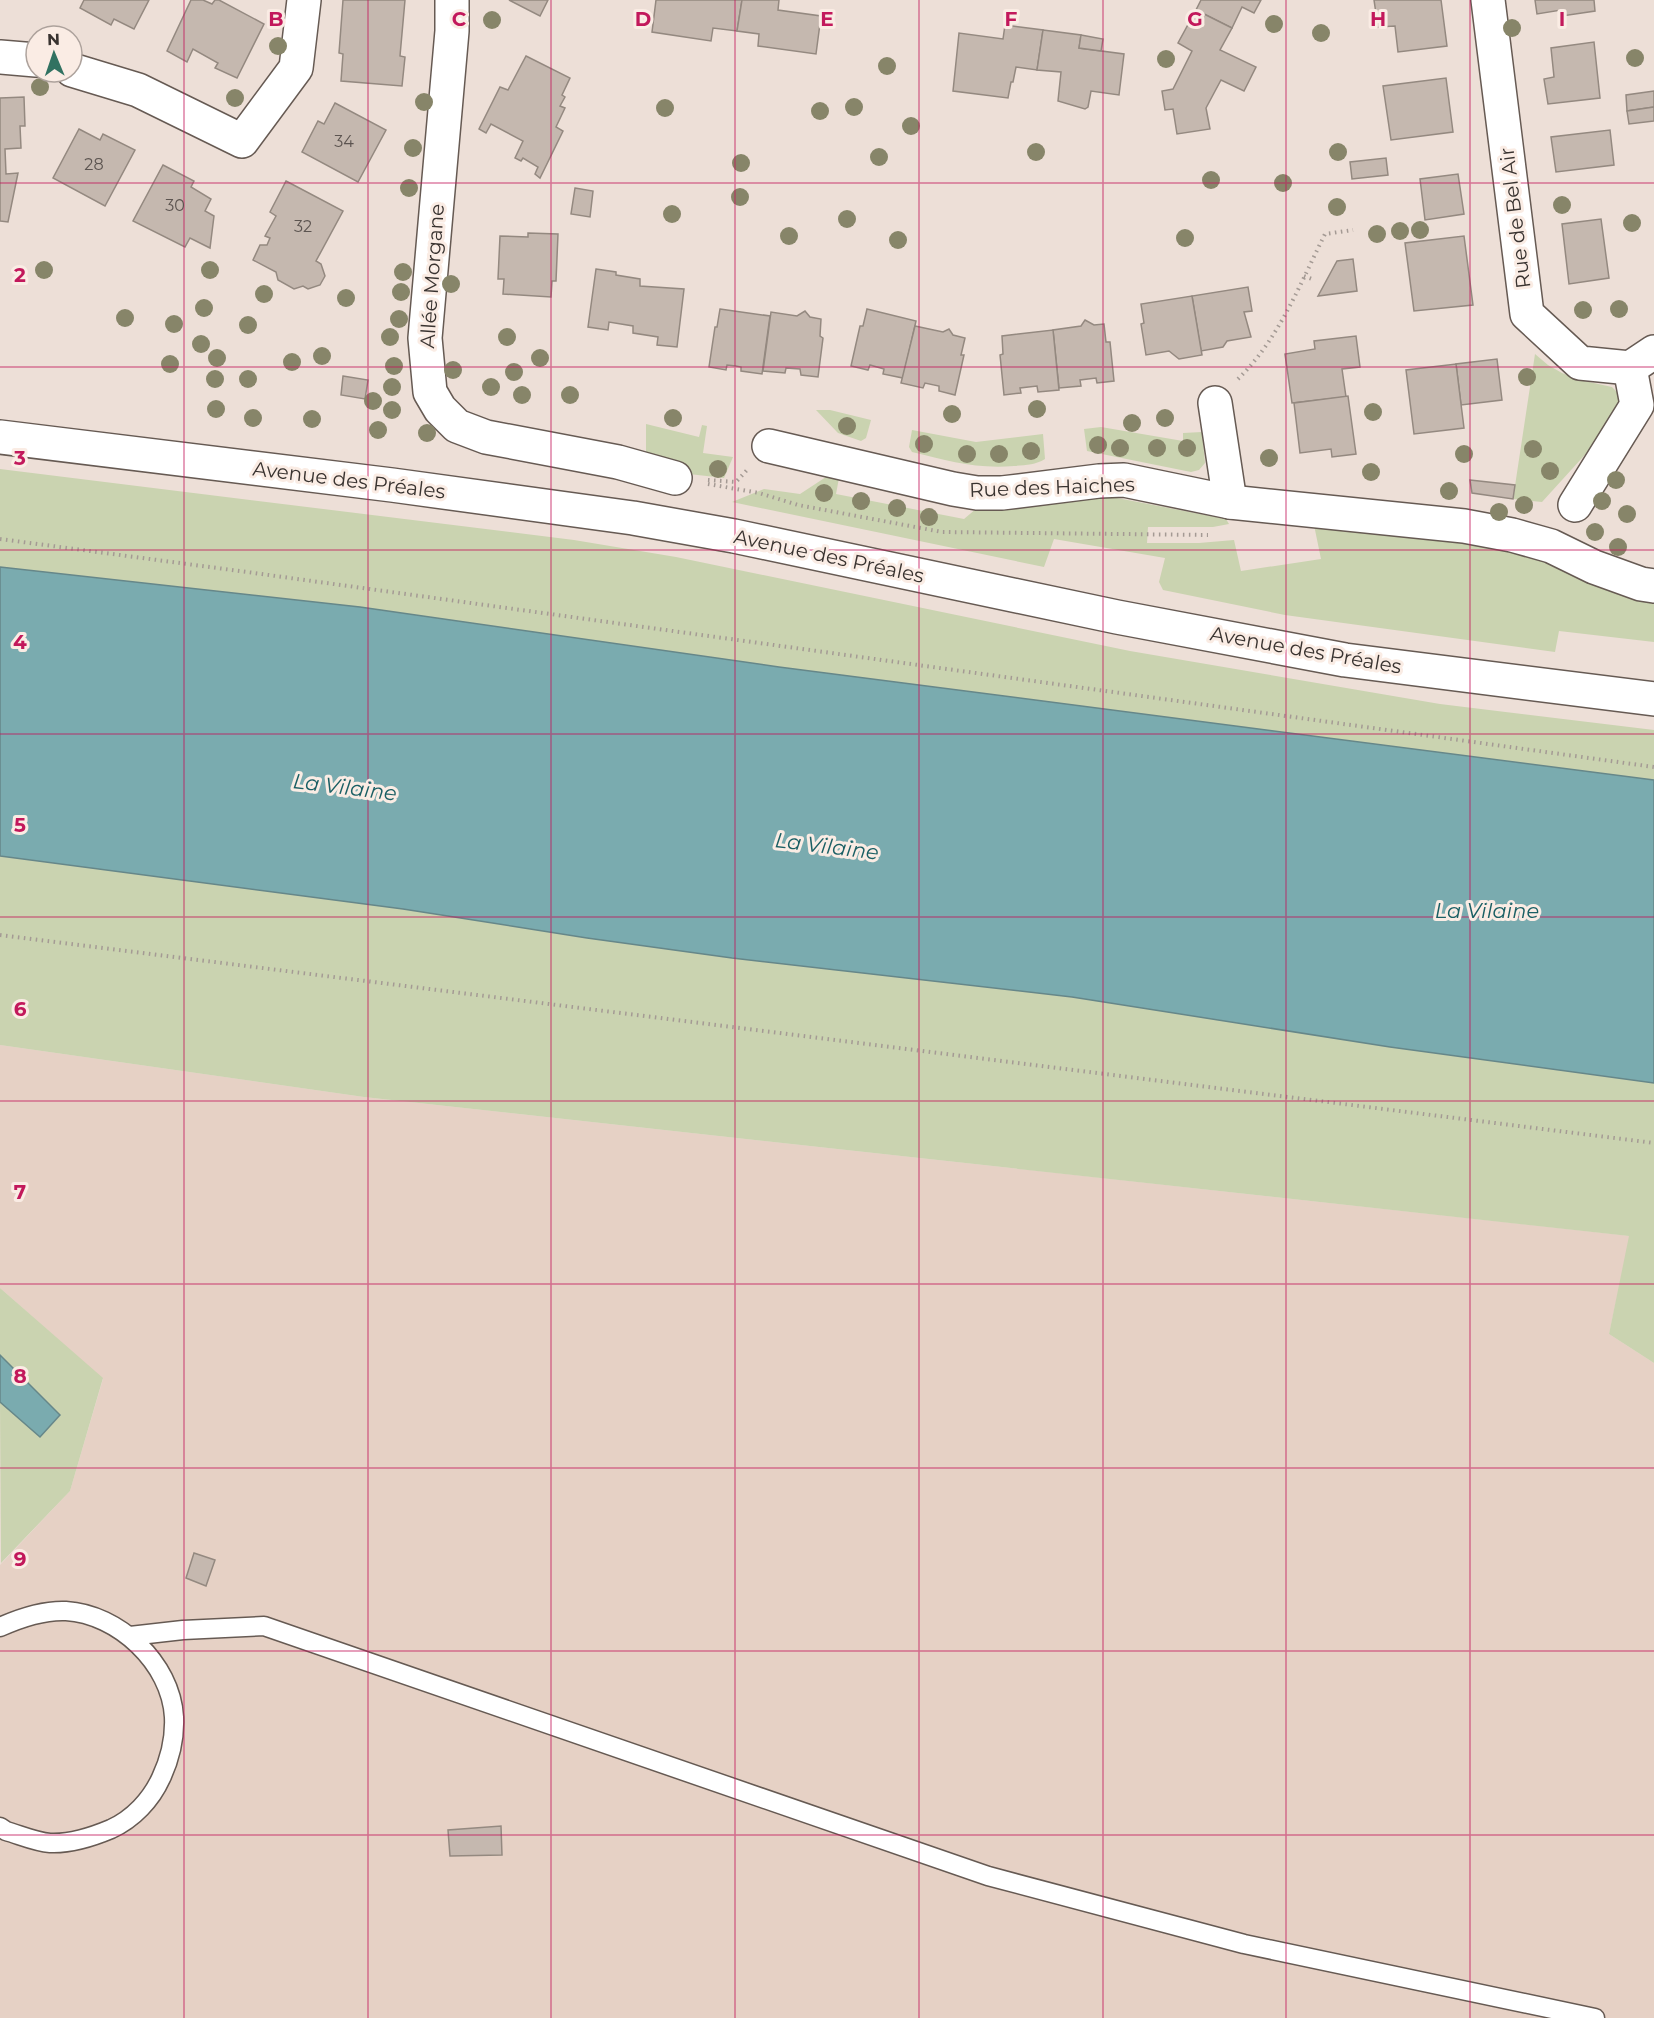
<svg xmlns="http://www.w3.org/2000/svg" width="1654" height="2018" font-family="Montserrat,sans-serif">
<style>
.built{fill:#e6d1c5}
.green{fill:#cad3b0}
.water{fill:#7aabaf;stroke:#668789;stroke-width:1.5}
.building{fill:#c5b8af;stroke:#948980;stroke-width:1.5}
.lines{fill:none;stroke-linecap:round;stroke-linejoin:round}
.lane-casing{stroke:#665a53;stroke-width:21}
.street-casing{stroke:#665a53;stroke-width:36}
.primary-casing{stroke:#665a53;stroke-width:36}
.path{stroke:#a49a94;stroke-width:4;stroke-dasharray:1.5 4.5;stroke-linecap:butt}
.lane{stroke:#fff;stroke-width:18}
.street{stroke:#fff;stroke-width:33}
.primary{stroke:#fff;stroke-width:33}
.tree{fill:#878569}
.grid{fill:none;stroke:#c2185b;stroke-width:1.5;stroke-opacity:0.55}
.labels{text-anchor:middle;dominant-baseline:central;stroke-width:6;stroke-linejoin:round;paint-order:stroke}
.number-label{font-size:16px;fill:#5c5450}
.street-label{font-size:20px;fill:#393330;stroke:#faece4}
.water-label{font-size:21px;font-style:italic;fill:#1a5f64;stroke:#faece4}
.grid-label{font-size:20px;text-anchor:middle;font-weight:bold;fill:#c2185b;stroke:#faece4;stroke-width:6;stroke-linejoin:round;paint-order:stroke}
</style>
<rect width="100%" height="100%" fill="#eddfd7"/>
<polygon class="built" points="0,1045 364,1097 1630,1236 1609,1334 1654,1363 1654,2018 0,2018 0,1565 70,1491 103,1379 0,1288"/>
<g class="green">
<polygon points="1535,354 1548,365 1562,373 1580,380 1612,387 1617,392 1620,398 1620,405 1602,436 1542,502 1513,499"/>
<polygon points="816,410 830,410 871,420 866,438 861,441 838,433"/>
<polygon points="646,424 699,437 702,425 707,426 703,453 733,457 724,478 689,474 650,463 646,452"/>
<polygon points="1101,427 1183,441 1183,433 1202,432 1205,463 1199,470 1191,472 1087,451 1084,429"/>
<path d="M912,430L976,442L1043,434L1045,459C1035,465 1026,465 1014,466C975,469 949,461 912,452L909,447Z"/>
<polygon points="0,469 574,540 676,557 1130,651 1440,704 1654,730 1654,780 779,667 360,607 0,567"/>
<polygon points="826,477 839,478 836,494 964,519 977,508 1112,497 1226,519 1229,524 1213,527 1148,527 1147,543 1199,543 1234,540 1241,571 1321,559 1314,525 1467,539 1535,556 1654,597 1654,642 1559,631 1555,652 1285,615 1163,590 1159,582 1165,558 1054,539 1044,567 732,502 764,489 800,494"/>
<polygon points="0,856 403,909 587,938 732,958 1072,997 1390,1047 1654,1083 1654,1363 1609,1334 1629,1236 364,1097 0,1045"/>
<polygon points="0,1288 103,1378 70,1491 1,1563 0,1402 40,1437 60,1416 0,1355"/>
</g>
<g class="water">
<polygon points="0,567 360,607 779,667 1654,780 1654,1083 1390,1047 1072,997 732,958 587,938 403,909 0,856"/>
<polygon points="0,1355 60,1415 40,1437 0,1402"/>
</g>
<g class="building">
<polygon points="84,0 149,0 134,29 114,19 111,25 80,8"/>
<polygon points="191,0 203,0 212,4 215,0 219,0 264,24 237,78 215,68 218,63 193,49 187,62 167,51"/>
<polygon points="343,0 405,0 400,56 405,57 402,86 341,81 343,54 339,53"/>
<polygon points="509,0 548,0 540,16"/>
<polygon points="656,0 742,0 737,31 713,28 711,41 652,32"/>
<polygon points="742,0 779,0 778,10 821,16 816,54 758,46 759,34 737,31"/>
<polygon points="1201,0 1261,0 1254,13 1242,7 1232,28 1196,10"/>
<polygon points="1374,0 1441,0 1447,46 1398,52 1395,26 1378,27"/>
<polygon points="1535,0 1594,0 1595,11 1562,16 1561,10 1537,14"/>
<polygon points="1196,10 1232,28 1220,50 1256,67 1244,91 1221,80 1206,108 1210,129 1177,134 1173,109 1165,110 1162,91 1173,89 1192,51 1178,43"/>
<polygon points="1005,25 1043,30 1037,70 1016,67 1013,82 1011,82 1008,98 953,91 959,33 1003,39"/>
<polygon points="1043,30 1081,35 1079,48 1124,54 1119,95 1091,91 1088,107 1085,109 1058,101 1061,72 1037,70"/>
<polygon points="1081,35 1103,39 1101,51 1079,48"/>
<polygon points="1594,42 1600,98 1548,104 1544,79 1554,77 1551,48"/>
<polygon points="526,56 570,78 562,95 565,97 560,106 565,108 556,127 563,131 540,178 535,174 538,167 523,158 521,161 515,158 523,141 491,124 486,133 479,129 500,87 508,90"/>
<polygon points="1446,78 1453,132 1391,140 1383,86"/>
<polygon points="1654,91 1654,107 1627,111 1626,95"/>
<polygon points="24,97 25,126 20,126 21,148 5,149 6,174 18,173 8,222 0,221 0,98"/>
<polygon points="335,103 386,130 358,182 302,152 318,121 324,124"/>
<polygon points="1654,107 1654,121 1629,124 1627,111"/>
<polygon points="79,129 100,140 103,134 135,150 105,206 53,178"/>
<polygon points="1610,130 1614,165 1556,172 1551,137"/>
<polygon points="1386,158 1388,175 1352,179 1350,162"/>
<polygon points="163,165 194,181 191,187 211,199 205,211 214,216 210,248 190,238 185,247 133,221"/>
<polygon points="1458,174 1464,214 1425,220 1420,179"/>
<polygon points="286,181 343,211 316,261 321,264 325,276 320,285 308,289 303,286 294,289 278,280 276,272 253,260 260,245 267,245 270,238 265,236 276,216 270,212"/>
<polygon points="575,188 593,191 590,217 571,214"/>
<polygon points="1601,219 1609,278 1569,284 1562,224"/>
<polygon points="528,233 558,234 556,281 552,281 551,297 503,294 504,279 498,279 500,236 528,237"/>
<polygon points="1464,236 1473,305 1414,311 1405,243"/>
<polygon points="1353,259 1357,291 1318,296 1337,261"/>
<polygon points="596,269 616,272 616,275 640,279 640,286 684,289 677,347 657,345 658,337 633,333 633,326 609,322 608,330 588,327"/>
<polygon points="1248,287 1252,311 1244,312 1251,337 1227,341 1223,347 1201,351 1192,296"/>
<polygon points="1192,296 1202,355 1179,359 1169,351 1146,355 1141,324 1144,323 1141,304"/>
<polygon points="720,309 770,316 762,374 741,371 741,367 736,366 727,365 726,370 709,367 715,327 717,327"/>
<polygon points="867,309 916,321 903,378 883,374 884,369 870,365 868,370 851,366 860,326 863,326"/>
<polygon points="805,311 810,317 821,319 820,336 823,338 818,377 801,375 800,369 786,368 785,373 763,371 771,312 797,316"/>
<polygon points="1085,320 1094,325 1104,324 1106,342 1110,342 1114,381 1097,383 1096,378 1080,380 1081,386 1059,388 1053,330 1081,326"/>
<polygon points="915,326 943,332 949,329 953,335 965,338 961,355 964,355 955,395 939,391 939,386 925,383 923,388 901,383"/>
<polygon points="1053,330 1059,390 1038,392 1037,386 1020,388 1021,393 1004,395 1000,355 1003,354 1002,336"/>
<polygon points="1356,336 1360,367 1342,369 1346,397 1292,403 1285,354 1315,349 1314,341"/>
<polygon points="1497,359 1502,400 1461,405 1456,364"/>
<polygon points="1456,364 1464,428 1414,434 1406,370"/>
<polygon points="343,376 368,380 365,399 341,395"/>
<polygon points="1348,396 1356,454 1332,457 1331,449 1300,453 1294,403"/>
<polygon points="1470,480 1515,485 1513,499 1472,493"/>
<polygon points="194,1553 215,1560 206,1586 186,1578"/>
<polygon points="501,1826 502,1855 450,1856 448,1830"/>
</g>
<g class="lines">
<g class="lane-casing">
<g id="lane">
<path d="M0,1627C20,1618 43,1610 66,1611C118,1614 171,1663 174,1717C175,1739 170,1759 161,1778C151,1800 133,1819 111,1829C92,1837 71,1844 50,1843C36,1842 20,1835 6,1831L0,1827"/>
<polyline points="130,1636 183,1630 264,1626 988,1876 1244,1944 1595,2018"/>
</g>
</g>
<g class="street-casing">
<g id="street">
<polyline points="452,0 452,31 425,338 430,392 440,409 457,426 486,437 618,462 675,478"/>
<polyline points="1488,0 1527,314 1580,363 1630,368 1654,352"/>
<polyline points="0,57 36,60"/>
<polyline points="72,70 138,90 242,141 296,68 304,0"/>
<polyline points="1215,403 1230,502"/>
<polyline points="769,446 953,489 977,493 1002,493 1099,481 1124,480 1230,502 1464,526 1512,535 1551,546 1594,567 1641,584 1654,586"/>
<polyline points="1575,505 1637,405 1630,368"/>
</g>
</g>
<g class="primary-casing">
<polyline id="primary" points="0,437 392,485 633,518 734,536 1117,617 1345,660 1654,699"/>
</g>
<g class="path">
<polyline points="1304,276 1312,279"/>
<path d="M1238,379C1279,339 1300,284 1325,234L1353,230"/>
<polyline points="708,480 736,482 747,470"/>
<polyline points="708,484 759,493 798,505 942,532 1208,535"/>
<polyline points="0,539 247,572 1654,767"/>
<polyline points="0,935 1654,1143"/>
</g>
<use href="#lane" class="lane"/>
<use href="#street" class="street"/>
<use href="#primary" class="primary"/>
</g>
<g class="tree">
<circle cx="492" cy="20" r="9"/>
<circle cx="1274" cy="24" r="9"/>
<circle cx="1512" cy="28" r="9"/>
<circle cx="1321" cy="33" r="9"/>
<circle cx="278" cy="46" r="9"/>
<circle cx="1635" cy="58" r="9"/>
<circle cx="1166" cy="59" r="9"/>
<circle cx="887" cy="66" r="9"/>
<circle cx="40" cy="87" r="9"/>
<circle cx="235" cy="98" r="9"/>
<circle cx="424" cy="102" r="9"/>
<circle cx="854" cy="107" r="9"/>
<circle cx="665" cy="108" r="9"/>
<circle cx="820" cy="111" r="9"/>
<circle cx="911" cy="126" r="9"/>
<circle cx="413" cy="148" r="9"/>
<circle cx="1036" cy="152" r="9"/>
<circle cx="1338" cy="152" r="9"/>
<circle cx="879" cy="157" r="9"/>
<circle cx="741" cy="163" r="9"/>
<circle cx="1211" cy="180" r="9"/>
<circle cx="1283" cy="183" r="9"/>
<circle cx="409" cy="188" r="9"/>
<circle cx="740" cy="197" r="9"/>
<circle cx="1562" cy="205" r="9"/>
<circle cx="1337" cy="207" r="9"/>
<circle cx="672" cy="214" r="9"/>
<circle cx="847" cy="219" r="9"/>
<circle cx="1632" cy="223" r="9"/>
<circle cx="1420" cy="230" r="9"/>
<circle cx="1400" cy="231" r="9"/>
<circle cx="1377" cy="234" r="9"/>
<circle cx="789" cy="236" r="9"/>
<circle cx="1185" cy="238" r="9"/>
<circle cx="898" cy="240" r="9"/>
<circle cx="44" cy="270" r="9"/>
<circle cx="210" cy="270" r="9"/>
<circle cx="403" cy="272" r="9"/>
<circle cx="451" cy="284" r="9"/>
<circle cx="401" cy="292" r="9"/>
<circle cx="264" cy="294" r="9"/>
<circle cx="346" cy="298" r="9"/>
<circle cx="204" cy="308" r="9"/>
<circle cx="1619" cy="309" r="9"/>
<circle cx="1583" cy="310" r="9"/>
<circle cx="125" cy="318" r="9"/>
<circle cx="399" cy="319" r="9"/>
<circle cx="174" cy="324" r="9"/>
<circle cx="248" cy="325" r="9"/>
<circle cx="390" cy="337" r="9"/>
<circle cx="507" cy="337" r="9"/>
<circle cx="201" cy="344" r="9"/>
<circle cx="322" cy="356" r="9"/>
<circle cx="217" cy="358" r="9"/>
<circle cx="540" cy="358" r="9"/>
<circle cx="292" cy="362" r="9"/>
<circle cx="170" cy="364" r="9"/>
<circle cx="394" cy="366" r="9"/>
<circle cx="453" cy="370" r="9"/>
<circle cx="514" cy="372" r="9"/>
<circle cx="1527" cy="377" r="9"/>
<circle cx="215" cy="379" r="9"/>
<circle cx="248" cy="379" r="9"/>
<circle cx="392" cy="387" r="9"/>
<circle cx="491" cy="387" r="9"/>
<circle cx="522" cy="395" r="9"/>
<circle cx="570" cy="395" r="9"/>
<circle cx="373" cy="401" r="9"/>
<circle cx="216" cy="409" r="9"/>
<circle cx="1037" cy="409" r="9"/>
<circle cx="392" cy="410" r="9"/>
<circle cx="1373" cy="412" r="9"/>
<circle cx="952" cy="414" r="9"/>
<circle cx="253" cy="418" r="9"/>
<circle cx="673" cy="418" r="9"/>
<circle cx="1165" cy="418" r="9"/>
<circle cx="312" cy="419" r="9"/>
<circle cx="1132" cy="423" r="9"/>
<circle cx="847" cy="426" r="9"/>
<circle cx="378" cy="430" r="9"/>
<circle cx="427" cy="433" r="9"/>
<circle cx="924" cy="444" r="9"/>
<circle cx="1098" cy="445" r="9"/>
<circle cx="1120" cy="448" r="9"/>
<circle cx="1157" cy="448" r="9"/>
<circle cx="1187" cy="448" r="9"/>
<circle cx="1533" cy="449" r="9"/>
<circle cx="1031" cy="451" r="9"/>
<circle cx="967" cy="454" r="9"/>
<circle cx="999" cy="454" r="9"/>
<circle cx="1464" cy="454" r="9"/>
<circle cx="1269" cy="458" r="9"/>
<circle cx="718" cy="469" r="9"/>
<circle cx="1550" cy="471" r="9"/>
<circle cx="1371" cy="472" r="9"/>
<circle cx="1616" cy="480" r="9"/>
<circle cx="1449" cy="491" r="9"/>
<circle cx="824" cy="493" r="9"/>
<circle cx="861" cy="501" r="9"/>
<circle cx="1602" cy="501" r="9"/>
<circle cx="1524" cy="505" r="9"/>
<circle cx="897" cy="508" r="9"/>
<circle cx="1499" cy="512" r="9"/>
<circle cx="1627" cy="514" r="9"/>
<circle cx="929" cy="517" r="9"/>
<circle cx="1595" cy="532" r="9"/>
<circle cx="1618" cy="547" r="9"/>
</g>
<path class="grid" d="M184,0V2018M368,0V2018M551,0V2018M735,0V2018M919,0V2018M1103,0V2018M1286,0V2018M1470,0V2018M0,183H1654M0,367H1654M0,550H1654M0,734H1654M0,917H1654M0,1101H1654M0,1284H1654M0,1468H1654M0,1651H1654M0,1835H1654"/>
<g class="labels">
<g class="number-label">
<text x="344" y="141">34</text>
<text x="94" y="164">28</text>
<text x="175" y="205">30</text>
<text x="303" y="226">32</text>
</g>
<g class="street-label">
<text transform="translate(1515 218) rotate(-97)">Rue de Bel Air</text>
<text transform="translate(432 276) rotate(-86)">Allée Morgane</text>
<text transform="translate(349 480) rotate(7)">Avenue des Préales</text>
<text transform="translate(1052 487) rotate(-2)">Rue des Haiches</text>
<text transform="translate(829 556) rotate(12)">Avenue des Préales</text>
<text transform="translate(1306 650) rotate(10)">Avenue des Préales</text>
</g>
<g class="water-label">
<text transform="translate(345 787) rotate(7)">La Vilaine</text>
<text transform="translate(827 846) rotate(7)">La Vilaine</text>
<text x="1487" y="910">La Vilaine</text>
</g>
</g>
<g class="grid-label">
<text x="276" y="26">B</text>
<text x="459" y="26">C</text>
<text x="643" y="26">D</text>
<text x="827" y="26">E</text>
<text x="1011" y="26">F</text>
<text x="1195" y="26">G</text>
<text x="1378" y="26">H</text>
<text x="1562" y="26">I</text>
<text x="20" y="282">2</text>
<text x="20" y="465">3</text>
<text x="20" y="649">4</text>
<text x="20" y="832">5</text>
<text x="20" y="1016">6</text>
<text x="20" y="1199">7</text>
<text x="20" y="1383">8</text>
<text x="20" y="1566">9</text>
</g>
<g transform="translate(54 54) rotate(358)"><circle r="28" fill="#faece4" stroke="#ada29c" stroke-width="1.5"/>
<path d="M0-4.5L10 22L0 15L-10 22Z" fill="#317261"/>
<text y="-9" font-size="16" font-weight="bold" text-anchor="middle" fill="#393330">N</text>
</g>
</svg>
